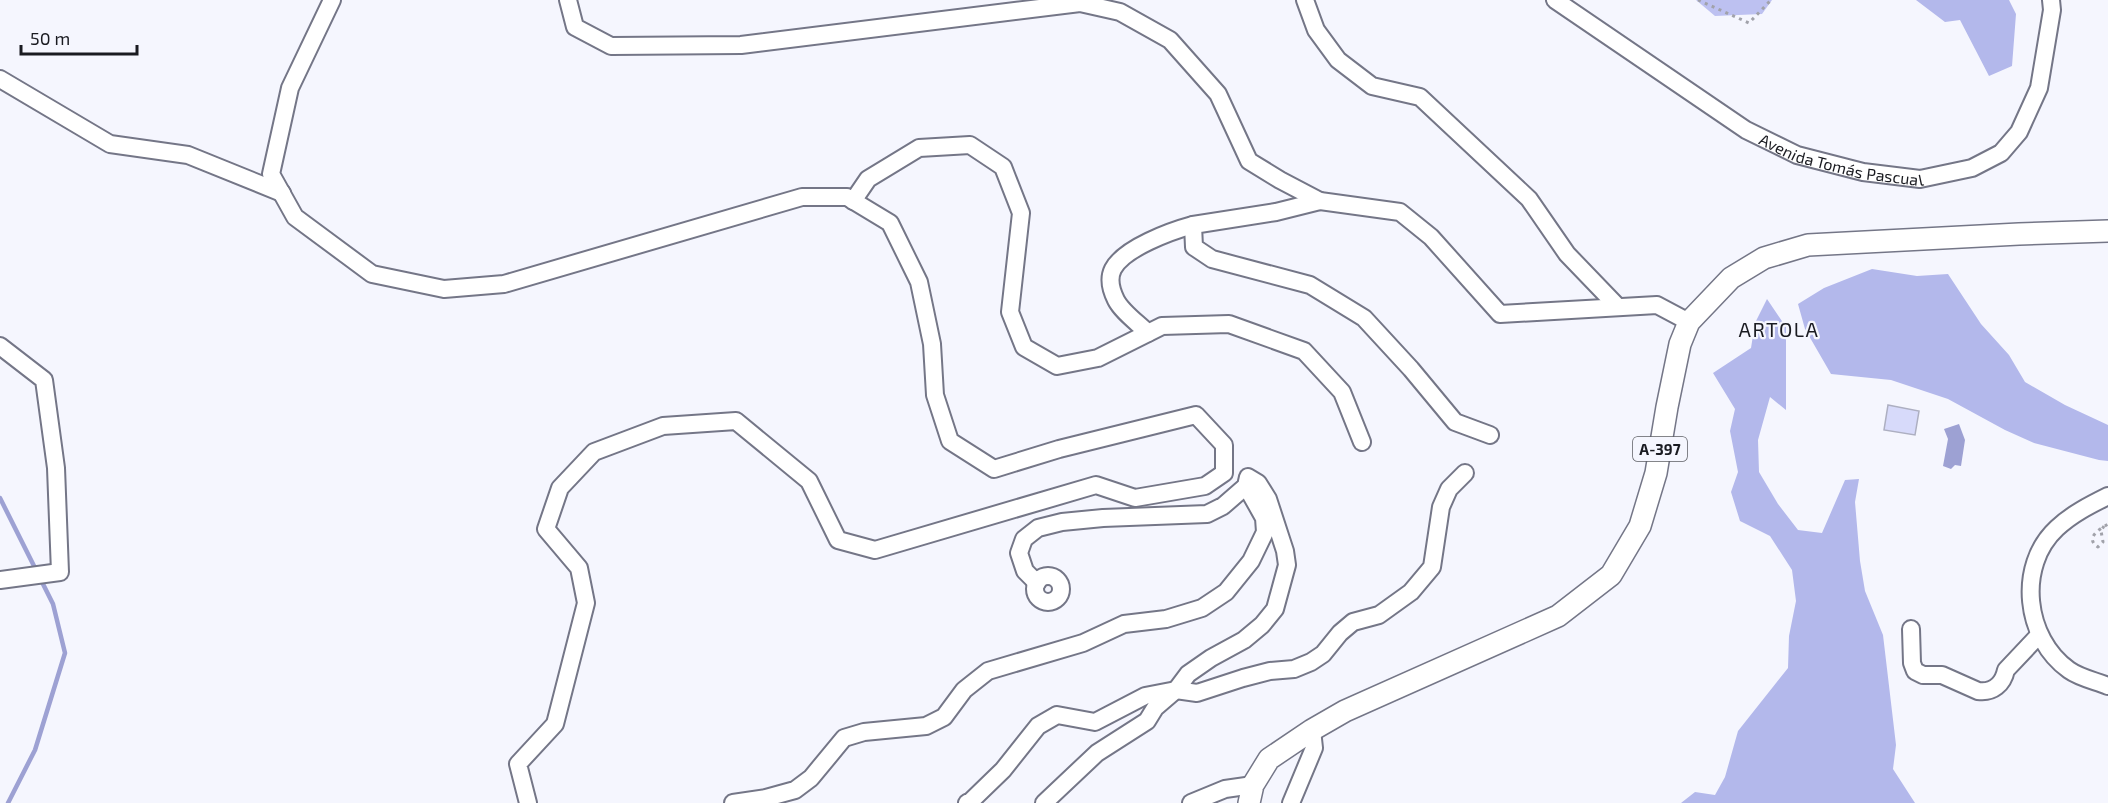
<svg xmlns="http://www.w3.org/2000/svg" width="2108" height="803" font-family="'Exo 2',sans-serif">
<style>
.green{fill:#bdc1f1}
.forest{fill:#b3b8eb}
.water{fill:#9da1d3}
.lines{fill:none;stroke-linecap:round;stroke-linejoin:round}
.stream{stroke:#9da1d3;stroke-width:4.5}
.building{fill:#d7dafa;stroke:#adafc1;stroke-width:1.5}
.minor-casing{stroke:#747687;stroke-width:20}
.major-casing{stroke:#747687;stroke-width:24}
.path{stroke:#a1a2aa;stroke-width:3;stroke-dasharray:3 4.5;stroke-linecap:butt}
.minor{stroke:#fff;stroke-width:16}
.major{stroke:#fff;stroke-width:21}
.labels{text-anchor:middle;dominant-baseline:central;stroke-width:4.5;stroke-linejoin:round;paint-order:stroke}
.shield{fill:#f5f6fe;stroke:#5c5d63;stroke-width:1.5}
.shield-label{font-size:15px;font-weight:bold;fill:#1a1b21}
.street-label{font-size:16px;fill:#1a1b21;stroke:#f5f6fe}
.quarter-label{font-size:20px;letter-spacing:1.5px;fill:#1a1b21;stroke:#f5f6fe}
</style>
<rect width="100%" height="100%" fill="#f5f6fe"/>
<polygon class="green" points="1696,0 1772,0 1762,14 1715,16"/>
<g class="forest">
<polygon points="1916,0 2009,0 2016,14 2012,66 1989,76 1960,20 1945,22"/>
<polygon points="1872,269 1917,276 1948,274 1981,324 2009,355 2025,382 2065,405 2108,425 2108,461 2099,460 2034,443 2005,430 1948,399 1891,380 1831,374 1805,329 1798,304 1824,288"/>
<polygon points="1767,299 1786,327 1786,410 1770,397 1758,440 1759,472 1778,504 1798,530 1822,533 1845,480 1859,479 1855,502 1860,561 1865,591 1883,635 1896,745 1893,769 1915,803 1681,803 1695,792 1715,795 1725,777 1738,731 1788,668 1789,636 1796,601 1792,570 1770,536 1740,521 1731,492 1738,472 1730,431 1735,409 1713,373 1751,348 1755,323"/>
</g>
<polygon class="water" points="1959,424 1965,440 1961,466 1955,465 1951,469 1943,466 1948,439 1944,429"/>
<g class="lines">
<g class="stream">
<polyline points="0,498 36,570"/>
<polyline points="8,803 35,750 65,653 53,604 40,578"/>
</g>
</g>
<polygon class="building" points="1888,405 1919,411 1915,435 1884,430"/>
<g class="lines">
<g class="minor-casing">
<g id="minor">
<polyline points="332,0 290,88 271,174 295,217 372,274 444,289 504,284 802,197 847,197 890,223 919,282 932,344 935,395 950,441 994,469 1059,449 1196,415 1224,445 1224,473 1205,486 1135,498 1096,485 875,550 838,540 809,481 736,421 663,426 594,452 560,488 546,529 579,568 586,603 555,724 518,764 528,803"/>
<polyline points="568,0 575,27 611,46 741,45 1080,3 1120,12 1170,40 1218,94 1249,161 1280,180 1320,201 1400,212 1431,237 1500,314 1657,305 1689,322"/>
<polyline points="1305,0 1316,30 1338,60 1372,86 1420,97 1529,199 1567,254 1618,307"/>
<path id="s1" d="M1555,0L1746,130L1797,155L1863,172L1920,179L1972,168L2001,153L2019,132L2039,88L2052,10L2051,0"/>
<polyline points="0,79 110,144 188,155 282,193"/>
<polyline points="853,201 868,179 919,148 970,145 1003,167 1021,213 1010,312 1024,347 1057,366 1098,358 1162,326 1229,324 1304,351 1342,392 1362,442"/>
<polyline points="1320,201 1276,212 1193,225 1194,247 1212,259 1310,285 1364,318 1411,369 1455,422 1490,435"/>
<path d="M1148,333C1138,323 1122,312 1116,300C1111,290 1108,279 1113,269C1124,248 1171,231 1193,225"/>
<polyline points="0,346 44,380 56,468 60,572 0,580"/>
<path d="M2108,496C2090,505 2072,514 2057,528C2016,566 2025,639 2069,670C2080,678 2096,681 2108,686"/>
<circle cx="1048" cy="589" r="13"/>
<polyline points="1037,583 1025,571 1019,553 1024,539 1038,528 1062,522 1103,518 1207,514 1223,506 1246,486 1248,477 1258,483 1268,499 1285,551 1287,565 1275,609 1262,625 1244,640 1211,658 1188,674 1176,690 1155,708 1147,721 1097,753 1044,803"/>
<path d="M1911,629L1912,663L1915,671L1923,675H1942L1978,691C1993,693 2003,684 2006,670L2039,635"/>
<polyline points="733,803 766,798 795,790 811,778 844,738 864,732 926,726 944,717 964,690 988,671 1083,643 1124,624 1166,619 1202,608 1226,592 1251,561 1265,532 1264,518 1246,486"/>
<polyline points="967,803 971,801 1003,770 1038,726 1057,715 1095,722 1145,696 1176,690 1197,693 1243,678 1270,671 1294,669 1311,662 1323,654 1340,633 1353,622 1379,615 1411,592 1432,567 1441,507 1449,489 1465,473"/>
<polyline points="1191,803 1225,789 1253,785"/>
<polyline points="1291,803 1314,748 1312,730"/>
</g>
</g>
<g class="major-casing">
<polyline id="major" points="1249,803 1253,785 1269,759 1312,730 1345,711 1558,616 1611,575 1640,526 1656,473 1667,407 1680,344 1689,322 1731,278 1764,258 1808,245 2019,234 2108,231"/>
</g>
<g class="path">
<polyline points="1698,0 1749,23 1771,0"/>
<path d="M2104,526L2101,531L2103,542L2098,547C2084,538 2100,529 2108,524"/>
</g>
<use href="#minor" class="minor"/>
<use href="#major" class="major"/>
</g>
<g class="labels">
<rect class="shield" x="1633" y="437" width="54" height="24" rx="4.5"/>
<g class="shield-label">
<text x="1660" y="449">A-397</text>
</g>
<g class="street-label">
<text stroke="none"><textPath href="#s1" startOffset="332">Avenida Tomás Pascual</textPath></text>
</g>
<g class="quarter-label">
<text x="1779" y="329">ARTOLA</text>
</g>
</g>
<path d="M21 45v9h116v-9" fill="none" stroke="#1a1b21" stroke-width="3"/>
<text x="30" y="45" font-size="18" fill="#1a1b21" stroke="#f5f6fe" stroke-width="4.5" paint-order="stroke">50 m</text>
</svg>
